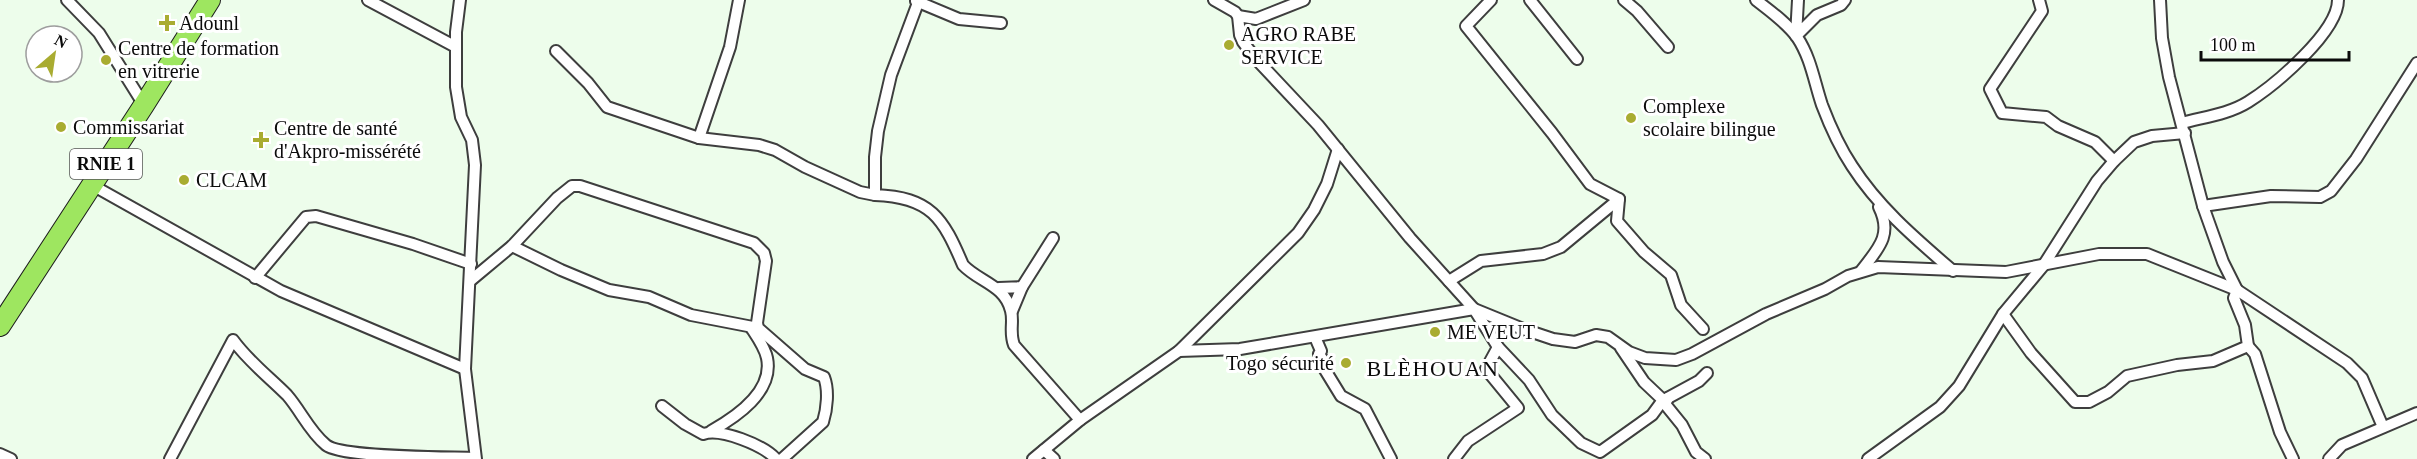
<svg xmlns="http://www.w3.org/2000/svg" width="2417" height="459" font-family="Georgia,serif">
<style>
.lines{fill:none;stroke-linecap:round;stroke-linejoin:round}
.street-casing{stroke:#3e3e3e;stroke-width:14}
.highway-casing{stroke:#1c1c1c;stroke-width:22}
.street{stroke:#fff;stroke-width:10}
.highway{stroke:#9ee660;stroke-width:20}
.poi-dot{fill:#a9ac31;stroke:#fff;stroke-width:2}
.labels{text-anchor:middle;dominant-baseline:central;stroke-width:6;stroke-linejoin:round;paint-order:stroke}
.shield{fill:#fff;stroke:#545454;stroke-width:1.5}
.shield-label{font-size:18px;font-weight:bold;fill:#0b0b0b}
.poi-label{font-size:20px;fill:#0b0b0b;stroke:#fff;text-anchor:start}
.quarter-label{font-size:22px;letter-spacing:1.5px;fill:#0b0b0b;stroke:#fff}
</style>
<rect width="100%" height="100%" fill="#edfdeb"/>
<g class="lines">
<g class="street-casing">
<g id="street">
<polyline points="67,0 99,33 144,105"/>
<polyline points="368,0 456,47"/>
<polyline points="460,0 456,32 456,87 461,117 472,140 475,165 465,369 476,459"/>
<path d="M919,0L891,75L878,131L875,157V195C931,197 943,218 963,265C979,282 1005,285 1011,311C1014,322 1009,332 1014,345L1080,420"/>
<polyline points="1214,0 1235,12 1238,16 1240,35 1243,42 1256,59 1318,125 1410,238 1474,309 1498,347 1529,380 1552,415 1581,443 1600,452 1652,415 1663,400 1644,382 1621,348"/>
<polyline points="1491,0 1466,26 1552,133 1590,184 1619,199 1617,221 1644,252 1671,275 1681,305 1703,329"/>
<polyline points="1530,0 1577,59"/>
<polyline points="1624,0 1637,11 1668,47"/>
<path d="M1756,0C1770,11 1786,22 1797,37C1811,58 1814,81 1822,105C1830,126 1840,148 1852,166C1879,208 1916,239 1953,271"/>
<polyline points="1798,0 1796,36 1817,15 1841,5 1845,0"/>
<polyline points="2039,0 2042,11 1990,89 2002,113 2046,117 2058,126 2095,142 2114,161"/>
<polyline points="2160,0 2162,38 2169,77 2203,206 2223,262 2237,290"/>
<polyline points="916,1 959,19 1001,23"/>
<polyline points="1238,16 1256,19 1304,0"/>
<polyline points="556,51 588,83 607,107 699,138 759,145 775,150 805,167 860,192 875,195"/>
<path d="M2182,123C2204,117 2229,114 2248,102C2275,85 2338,32 2338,0"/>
<polyline points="699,138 730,47 739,0"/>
<polyline points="92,185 281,291 465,369"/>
<polyline points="2203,206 2271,196 2320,197 2331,191 2356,159 2417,63"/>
<polyline points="512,246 561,270 609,290 649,297 691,315 758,328"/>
<path d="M1861,271C1878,249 1893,235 1879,207"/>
<polyline points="255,278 306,217 316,216 413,244 471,264"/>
<path d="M470,281L512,246L557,198L572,186H580L754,243L764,253L766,261L757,323L758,328L805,369L824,377C829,390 827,409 823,422L782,459"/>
<polyline points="1449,281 1481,261 1543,254 1561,247 1619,199"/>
<polyline points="999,288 1022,287 1053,238"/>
<polyline points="1012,311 1022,287"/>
<polyline points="2003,314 2031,353 2075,402 2089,402 2108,392 2127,376 2177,365 2213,361 2248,346 2245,325 2234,298 2237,290"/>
<polyline points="1315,337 1321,351 1319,354 1323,360 1322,365 1341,396 1365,409 1391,459"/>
<polyline points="2248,346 2255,354 2280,432 2293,459"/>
<polyline points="1179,351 1240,349 1474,309 1523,329 1553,339 1575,342 1596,335 1608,337 1629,352 1645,358 1676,360 1692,354 1766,314 1825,289 1848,276 1878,267 2006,272 2099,254 2147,254 2237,290 2347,363 2362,378 2383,427"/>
<polyline points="1668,398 1665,404 1682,425 1696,452 1705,459"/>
<polyline points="1664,400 1699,381 1707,373"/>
<path d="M662,406L685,424L703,434C721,428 763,445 776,459"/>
<path d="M711,431C736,417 774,392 767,358C765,348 758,338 752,329"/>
<polyline points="1044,450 1054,459"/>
<polyline points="0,454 11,459"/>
<path d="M170,459L233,340C249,362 268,376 287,395C301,411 309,431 326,445C342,458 449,457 475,458"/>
<polyline points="1033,459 1080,420 1179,351 1298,233 1314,210 1327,184 1338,149"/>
<polyline points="1454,459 1468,441 1518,408 1486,369 1498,347"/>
<polyline points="1868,459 1940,407 1959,386 2003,314 2043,266 2097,181 2114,161 2134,142 2152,136 2185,133"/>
<polyline points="2329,459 2342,445 2417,413"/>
</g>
</g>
<g class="highway-casing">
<polyline id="highway" points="0,326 144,105 210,0"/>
</g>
<use href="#street" class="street"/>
<use href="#highway" class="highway"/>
</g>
<g class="poi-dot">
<path d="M164 14h6v6h6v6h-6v6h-6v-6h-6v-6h6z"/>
<circle cx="1229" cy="45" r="6"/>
<circle cx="106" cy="60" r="6"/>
<circle cx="1631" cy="118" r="6"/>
<circle cx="61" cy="127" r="6"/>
<path d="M258 131h6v6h6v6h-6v6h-6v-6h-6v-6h6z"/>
<circle cx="184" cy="180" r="6"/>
<circle cx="1435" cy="332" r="6"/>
<circle cx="1346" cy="363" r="6"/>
</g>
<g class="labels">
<rect class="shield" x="70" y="149" width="72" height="30" rx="4.5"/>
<g class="shield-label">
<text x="106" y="164">RNIE 1</text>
</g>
<g class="poi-label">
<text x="179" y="23">Adounl</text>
<text x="1241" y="34">AGRO RABE<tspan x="1241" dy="23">SERVICE</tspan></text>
<text x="118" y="48">Centre de formation<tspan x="118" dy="23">en vitrerie</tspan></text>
<text x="1643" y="106">Complexe<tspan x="1643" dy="23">scolaire bilingue</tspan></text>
<text x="73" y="127">Commissariat</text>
<text x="274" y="128">Centre de santé<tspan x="274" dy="23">d'Akpro-missérété</tspan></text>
<text x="196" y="180">CLCAM</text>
<text x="1447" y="332">ME VEUT</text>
<text x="1334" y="363" text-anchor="end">Togo sécurité</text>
</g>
<g class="quarter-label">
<text x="1433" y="368">BLÈHOUAN</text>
</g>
</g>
<g transform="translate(54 54) rotate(29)"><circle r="28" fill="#ffffff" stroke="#9d9d9d" stroke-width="1.5"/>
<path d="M0-4.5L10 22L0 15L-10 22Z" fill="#a9ac31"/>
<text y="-9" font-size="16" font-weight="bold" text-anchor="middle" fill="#0b0b0b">N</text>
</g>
<path d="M2201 51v9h148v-9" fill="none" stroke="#0b0b0b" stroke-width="3"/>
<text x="2210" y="51" font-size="18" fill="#0b0b0b" stroke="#ffffff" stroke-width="4.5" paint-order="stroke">100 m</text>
</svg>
